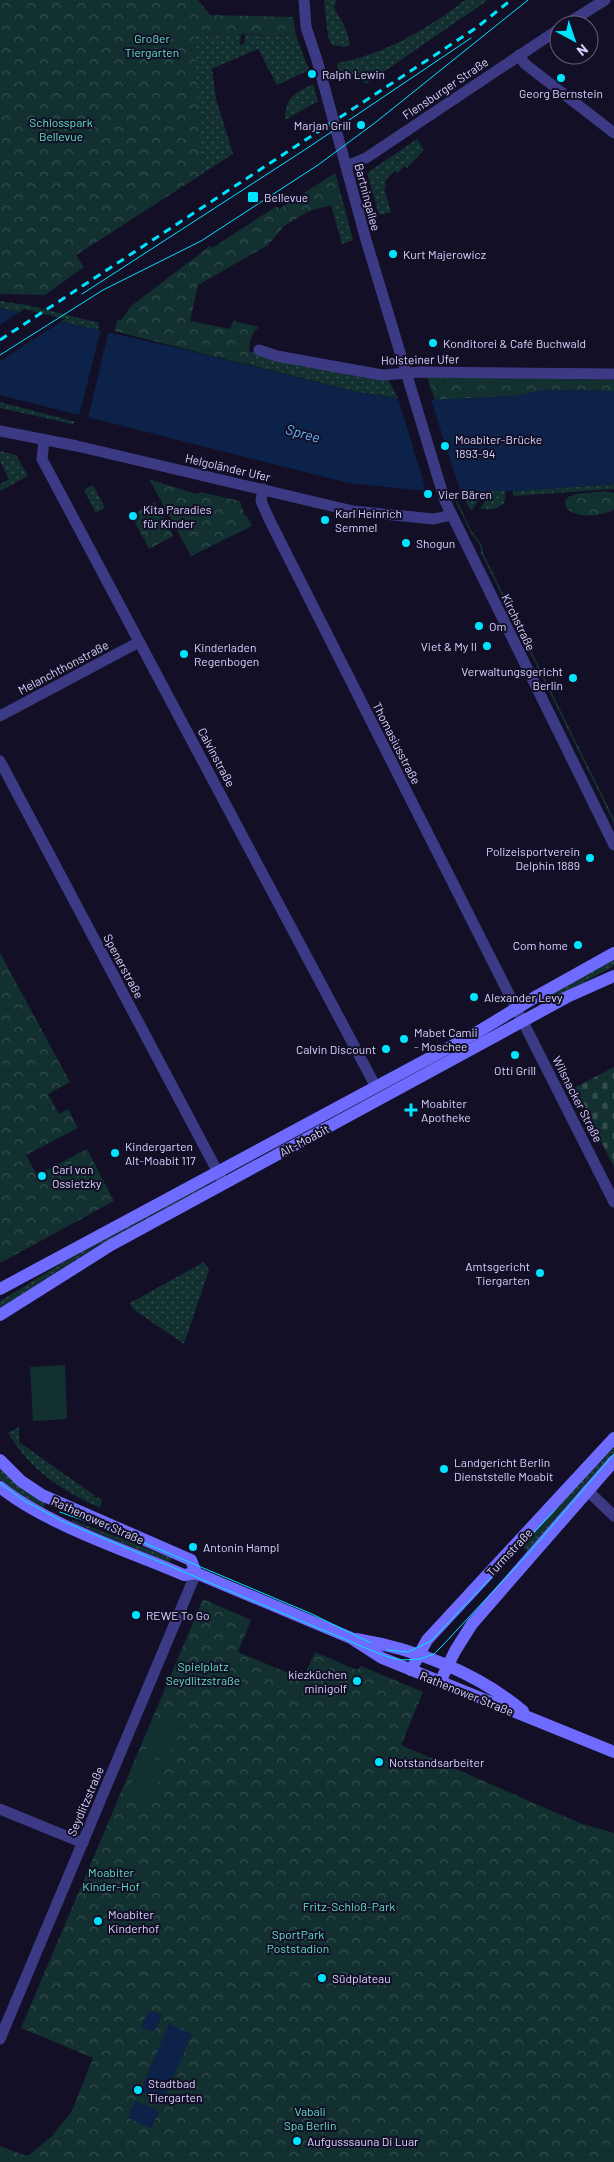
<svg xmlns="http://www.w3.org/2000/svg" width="614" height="2162" font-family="Barlow,sans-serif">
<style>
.grass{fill:url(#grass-dots)}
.forest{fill:url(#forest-crowns)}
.cemetery{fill:url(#cemetery-stones)}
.garden{fill:#12302f}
.water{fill:#0c2248}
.pier{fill:#130f26}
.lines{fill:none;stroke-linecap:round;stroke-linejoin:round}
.street{stroke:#3d3a85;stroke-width:11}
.secondary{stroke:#6f6bff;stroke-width:12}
.tram{stroke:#00e5ff;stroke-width:1}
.rail{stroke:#00e5ff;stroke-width:3;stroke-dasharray:8 6;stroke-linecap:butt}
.poi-dot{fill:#00e5ff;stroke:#130f26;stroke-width:2}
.labels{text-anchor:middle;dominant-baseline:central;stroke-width:4;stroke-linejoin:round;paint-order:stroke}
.park-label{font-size:12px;fill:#5fe0c0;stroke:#130f26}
.poi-label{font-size:12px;fill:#d9d4ff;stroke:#130f26;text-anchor:start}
.street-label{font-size:12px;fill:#d9d4ff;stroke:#130f26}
.water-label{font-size:14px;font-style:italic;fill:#62b6ff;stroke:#130f26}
</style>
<defs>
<pattern id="grass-dots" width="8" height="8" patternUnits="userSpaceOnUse" patternTransform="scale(1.25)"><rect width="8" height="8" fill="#12302f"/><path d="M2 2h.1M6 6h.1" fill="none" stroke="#344d4e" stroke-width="1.8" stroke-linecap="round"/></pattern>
<pattern id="forest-crowns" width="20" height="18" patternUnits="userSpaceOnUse" patternTransform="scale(1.25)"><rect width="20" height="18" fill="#12302f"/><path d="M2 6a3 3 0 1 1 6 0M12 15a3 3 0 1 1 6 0" fill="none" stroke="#344d4e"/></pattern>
<pattern id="cemetery-stones" width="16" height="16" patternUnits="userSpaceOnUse" patternTransform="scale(1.25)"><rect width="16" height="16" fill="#12302f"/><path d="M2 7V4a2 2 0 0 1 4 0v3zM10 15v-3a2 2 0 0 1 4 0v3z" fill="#344d4e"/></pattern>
</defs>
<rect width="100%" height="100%" fill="#130f26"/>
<g class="grass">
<polygon points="324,0 337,0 334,8 346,29 350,45 344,47 332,45 328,37"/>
<path d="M465,0H488L366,84L356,74L340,77L337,63C383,55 428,29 465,0Z"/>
<polygon points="194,33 241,34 240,45 244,44 245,35 296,36 309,70 277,85 258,49 212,69 216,99 233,154 76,255 0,253 194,37"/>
<path d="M313,84L318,101L285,120C286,96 292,95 313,84Z"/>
<polygon points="417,139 424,150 407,168 404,166 398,173 394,171 385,181 386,187 384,188 391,212 379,215 367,173"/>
<polygon points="343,202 353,240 342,244 331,205"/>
<polygon points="0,301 27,305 99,323 98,330 0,308"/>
<polygon points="117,321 231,341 250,352 388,379 398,398 357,392 115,331"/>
<polygon points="0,402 76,422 72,424 0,408"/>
<polygon points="0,451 16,455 28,476 0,491 0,484 9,479 0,461"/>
<polygon points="614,484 614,489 513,496 513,491"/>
<polygon points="93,485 105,508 96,513 84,490"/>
<polygon points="460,491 486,491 471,511"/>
<polygon points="491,491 506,491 504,504 494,509 480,509"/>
<polygon points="451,492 453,492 472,532 482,545 483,553 614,819 614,823 481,553 480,545 471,533"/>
<polygon points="614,959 614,966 541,1005 540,1001"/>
<polygon points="204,1184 206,1187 97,1246 0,1308 0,1301 67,1260"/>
<polygon points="204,1262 209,1270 184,1344 133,1309 130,1303"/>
<path d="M19,1427V1442L94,1495L96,1499L98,1497L102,1500L100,1508C61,1490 30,1470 8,1433Z"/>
<polygon points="614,1442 614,1458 530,1554 523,1547 527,1543 524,1539"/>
<polygon points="0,1468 18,1486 46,1502 43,1509 13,1491 0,1480"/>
<polygon points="73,1520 172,1558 170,1563 72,1522"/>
</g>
<g class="forest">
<polygon points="0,0 198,0 210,15 293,17 296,36 194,33 202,174 76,255 84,267 45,295 0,294"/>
<path d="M335,173L343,202L309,211L284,226L268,245L198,285L190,321L230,329L233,321L259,327C246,338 251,349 248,365L115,331L117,321L122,319L131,306L210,246L212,248L277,206L279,209Z"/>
<polygon points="427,377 614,380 614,391 546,390 516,396 435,400"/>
<polygon points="149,479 196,494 200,492 240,501 245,516 247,516 252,526 191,556"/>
<path d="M605,491L614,493V509L612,511C597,516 578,519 566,508L565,501L568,497L576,494Z"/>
<polygon points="155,502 173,536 149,549 131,515"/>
<polygon points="0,953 70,1082 48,1094 59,1114 68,1109 78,1128 26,1155 37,1175 87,1149 114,1201 0,1263"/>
<polygon points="203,1599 251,1620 238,1652 303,1679 315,1652 357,1670 361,1666 423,1692 401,1745 580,1823 614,1833 614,2162 0,2162 0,2146 24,2155 29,2155 51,2137 72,2111 93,2058 21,2028"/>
</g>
<polygon class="cemetery" points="614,1067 614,1167 574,1088"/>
<g class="garden">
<polygon points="65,1365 67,1419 33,1421 30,1367"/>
<polygon points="163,1720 181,1728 176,1740 158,1732"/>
<polygon points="153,1733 175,1742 167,1762 145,1752"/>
<polygon points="144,1754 167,1764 147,1808 124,1799"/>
</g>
<g class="water">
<polygon points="0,308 182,349 357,392 402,399 431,400 516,396 546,390 614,391 614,484 518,491 426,491 348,483 0,395"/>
<polygon points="149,2010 162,2015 154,2032 141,2027"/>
<polygon points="169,2024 192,2034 163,2100 141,2090"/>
<polygon points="135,2101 159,2111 151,2128 128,2118"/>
</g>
<g class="pier">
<polygon points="24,309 65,319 0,361 0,325"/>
<polygon points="101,329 109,330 88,418 79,416"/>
<polygon points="398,398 431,400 460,491 426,491"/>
</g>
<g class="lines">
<g class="street">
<polyline points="304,0 306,27 317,60 366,240 445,501 614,845"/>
<polyline points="565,25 605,0"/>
<polyline points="519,55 525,64 614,133"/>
<polyline points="346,166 366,158 559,29"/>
<polyline points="259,350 277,356 382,375 421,372 614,374"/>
<polyline points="0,431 77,446 353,511 434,519 451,515"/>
<polyline points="44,440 42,459 376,1087"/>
<polyline points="263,489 261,501 270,521 614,1202"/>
<polyline points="0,716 139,642"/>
<polyline points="0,761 222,1180"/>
<polyline points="587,1490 614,1516"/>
<polyline points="0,1809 83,1843"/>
<polyline points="0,2039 196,1573"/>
</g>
<g class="secondary">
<polyline points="0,1289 476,1033 537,996 614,953"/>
<polyline points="0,1315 111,1245 569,996 614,976"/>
<polyline points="0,1460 21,1481 42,1495 191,1560 196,1573"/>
<path d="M0,1487C47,1525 128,1551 184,1575L196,1573L351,1638L382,1658L614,1752"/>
<path d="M356,1639C416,1649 476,1672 523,1711"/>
<polyline points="411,1670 427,1640 614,1438"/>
<polyline points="440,1682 455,1651 472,1624 614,1461"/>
</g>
<g class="tram">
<polyline points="82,294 309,147 471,38"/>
<polyline points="0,355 103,290 201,241 318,165 376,122 528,0"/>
<polyline points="0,1483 23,1500 62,1521 385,1656 401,1660 420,1659 434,1654 442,1646 526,1556 614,1454"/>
<polyline points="60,1512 137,1540 312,1614 371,1643"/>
<polyline points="387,1650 408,1652 431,1641 556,1509"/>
</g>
<polyline class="rail" points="0,340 432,57 476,28 511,0"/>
</g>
<g class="poi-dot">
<circle cx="312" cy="74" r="5"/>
<circle cx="561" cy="78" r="5"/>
<circle cx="361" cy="125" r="5"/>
<rect x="247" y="191" width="12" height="12" rx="2.5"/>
<circle cx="393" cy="254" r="5"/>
<circle cx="433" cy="343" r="5"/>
<circle cx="445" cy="446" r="5"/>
<circle cx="428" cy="494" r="5"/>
<circle cx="133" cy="516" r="5"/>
<circle cx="325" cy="520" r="5"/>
<circle cx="406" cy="543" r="5"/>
<circle cx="479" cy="626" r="5"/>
<circle cx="487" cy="646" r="5"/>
<circle cx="184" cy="654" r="5"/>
<circle cx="573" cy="678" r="5"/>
<circle cx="590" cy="858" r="5"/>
<circle cx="578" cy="945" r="5"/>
<circle cx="474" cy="997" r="5"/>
<circle cx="404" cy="1039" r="5"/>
<circle cx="386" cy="1049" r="5"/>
<circle cx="515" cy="1055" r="5"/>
<path d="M408.5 1102.5h5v5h5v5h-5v5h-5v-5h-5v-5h5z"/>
<circle cx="115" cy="1153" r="5"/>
<circle cx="42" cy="1176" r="5"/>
<circle cx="540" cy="1273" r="5"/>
<circle cx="444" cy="1469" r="5"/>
<circle cx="193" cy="1547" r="5"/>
<circle cx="136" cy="1615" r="5"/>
<circle cx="357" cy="1681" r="5"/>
<circle cx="379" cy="1762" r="5"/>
<circle cx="98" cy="1921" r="5"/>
<circle cx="322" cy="1978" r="5"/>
<circle cx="138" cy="2090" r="5"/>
<circle cx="297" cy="2141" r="5"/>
</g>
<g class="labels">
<g class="park-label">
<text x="152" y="38">Großer<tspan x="152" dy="14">Tiergarten</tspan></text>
<text x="61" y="122">Schlosspark<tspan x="61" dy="14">Bellevue</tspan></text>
<text x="203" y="1666">Spielplatz<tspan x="203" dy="14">Seydlitzstraße</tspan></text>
<text x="111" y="1872">Moabiter<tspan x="111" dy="14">Kinder-Hof</tspan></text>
<text x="349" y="1906">Fritz-Schloß-Park</text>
<text x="298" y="1934">SportPark<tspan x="298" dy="14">Poststadion</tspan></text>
<text x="310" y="2111">Vabali<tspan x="310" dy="14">Spa Berlin</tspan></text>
</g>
<g class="poi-label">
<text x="322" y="74">Ralph Lewin</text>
<text x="561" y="93" text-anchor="middle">Georg Bernstein</text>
<text x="351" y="125" text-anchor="end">Marjan Grill</text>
<text x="264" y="197">Bellevue</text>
<text x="403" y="254">Kurt Majerowicz</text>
<text x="443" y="343">Konditorei &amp; Café Buchwald</text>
<text x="455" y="439">Moabiter-Brücke<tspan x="455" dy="14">1893-94</tspan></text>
<text x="438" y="494">Vier Bären</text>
<text x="143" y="509">Kita Paradies<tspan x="143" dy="14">für Kinder</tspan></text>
<text x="335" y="513">Karl Heinrich<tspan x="335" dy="14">Semmel</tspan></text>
<text x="416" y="543">Shogun</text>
<text x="489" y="626">Om</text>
<text x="477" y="646" text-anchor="end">Viet &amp; My II</text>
<text x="194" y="647">Kinderladen<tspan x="194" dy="14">Regenbogen</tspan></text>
<text x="563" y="671" text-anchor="end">Verwaltungsgericht<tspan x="563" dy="14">Berlin</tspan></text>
<text x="580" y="851" text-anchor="end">Polizeisportverein<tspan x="580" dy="14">Delphin 1889</tspan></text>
<text x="568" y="945" text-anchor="end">Com home</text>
<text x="484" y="997">Alexander Levy</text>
<text x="414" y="1032">Mabet Camii<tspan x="414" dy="14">- Moschee</tspan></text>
<text x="376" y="1049" text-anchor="end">Calvin Discount</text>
<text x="515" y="1070" text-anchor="middle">Otti Grill</text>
<text x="421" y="1103">Moabiter<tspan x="421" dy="14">Apotheke</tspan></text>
<text x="125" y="1146">Kindergarten<tspan x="125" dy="14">Alt-Moabit 117</tspan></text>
<text x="52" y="1169">Carl von<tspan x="52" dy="14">Ossietzky</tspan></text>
<text x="530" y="1266" text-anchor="end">Amtsgericht<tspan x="530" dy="14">Tiergarten</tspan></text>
<text x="454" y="1462">Landgericht Berlin<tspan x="454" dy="14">Dienststelle Moabit</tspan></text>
<text x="203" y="1547">Antonin Hampl</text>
<text x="146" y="1615">REWE To Go</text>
<text x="347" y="1674" text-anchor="end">kiezküchen<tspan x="347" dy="14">minigolf</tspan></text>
<text x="389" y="1762">Notstandsarbeiter</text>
<text x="108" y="1914">Moabiter<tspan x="108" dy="14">Kinderhof</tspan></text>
<text x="332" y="1978">Südplateau</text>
<text x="148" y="2083">Stadtbad<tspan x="148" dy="14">Tiergarten</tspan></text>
<text x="307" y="2141">Aufgusssauna Di Luar</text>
</g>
<g class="street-label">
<text transform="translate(445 88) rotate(-34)">Flensburger Straße</text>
<text transform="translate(368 197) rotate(75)">Bartningallee</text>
<text transform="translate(420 359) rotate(-1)">Holsteiner Ufer</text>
<text transform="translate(228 467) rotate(13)">Helgoländer Ufer</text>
<text transform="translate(519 622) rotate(64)">Kirchstraße</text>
<text transform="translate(63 667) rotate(-28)">Melanchthonstraße</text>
<text transform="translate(397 743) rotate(63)">Thomasiusstraße</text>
<text transform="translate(217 757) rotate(62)">Calvinstraße</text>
<text transform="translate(124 966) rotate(62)">Spenerstraße</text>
<text transform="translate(578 1099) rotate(63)">Wilsnacker Straße</text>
<text transform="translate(304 1140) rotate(-28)">Alt-Moabit</text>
<text transform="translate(98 1520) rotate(24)">Rathenower Straße</text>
<text transform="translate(509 1552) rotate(-47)">Turmstraße</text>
<text transform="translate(467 1693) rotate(22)">Rathenower Straße</text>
<text transform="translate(85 1801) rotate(-67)">Seydlitzstraße</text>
</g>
<g class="water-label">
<text transform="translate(303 433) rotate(16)">Spree</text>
</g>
</g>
<g transform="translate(574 40) rotate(140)"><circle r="24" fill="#130f26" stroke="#625e7d"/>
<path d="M0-4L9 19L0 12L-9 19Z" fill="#00e5ff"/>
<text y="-8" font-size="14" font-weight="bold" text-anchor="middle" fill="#d9d4ff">N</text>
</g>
</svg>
